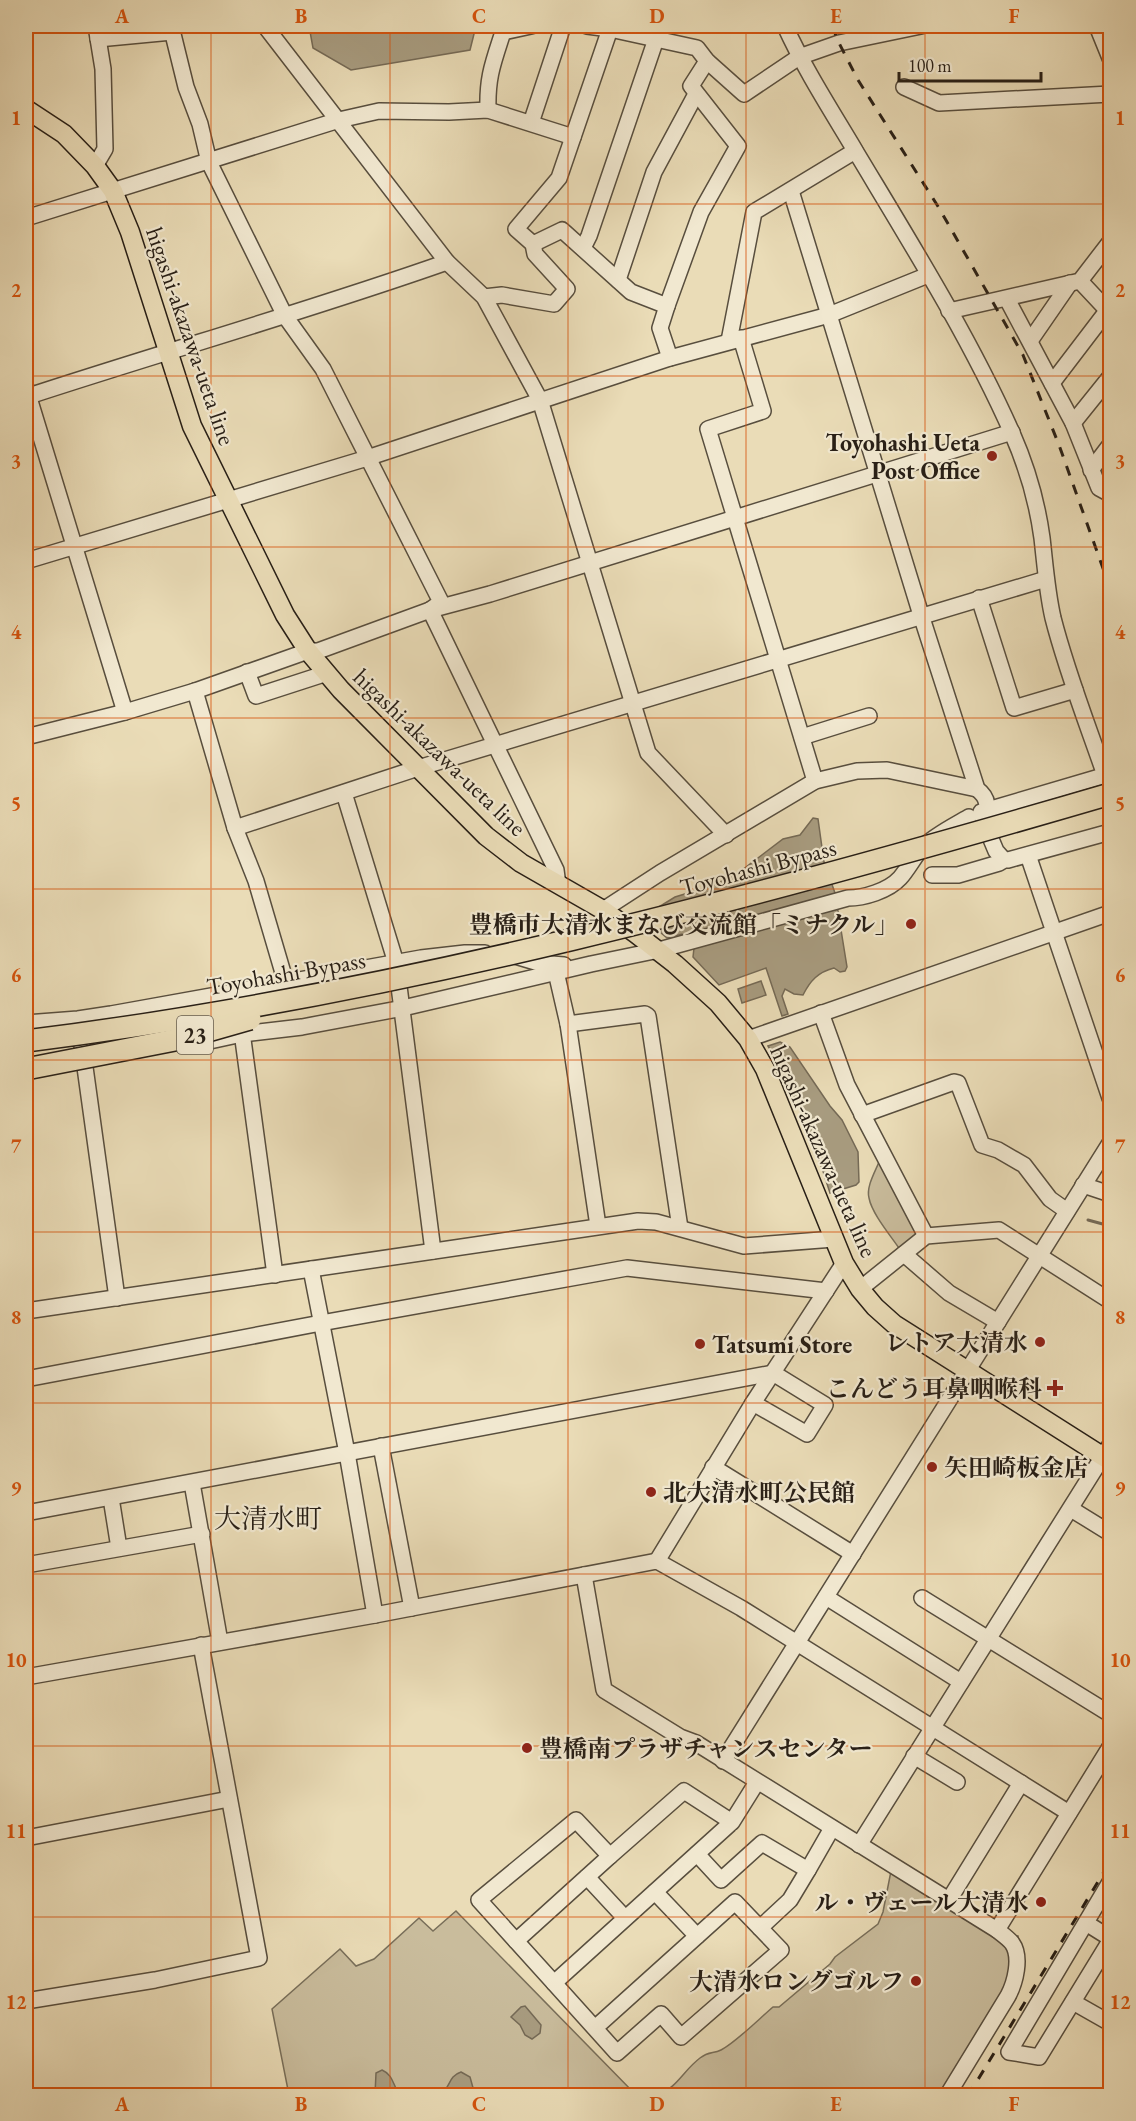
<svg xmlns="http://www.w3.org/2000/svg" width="1136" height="2121" font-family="'EB Garamond','Noto Serif JP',serif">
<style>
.green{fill:#c9bc9c;stroke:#786e59;stroke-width:1.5}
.water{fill:#a89c80;stroke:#756a56;stroke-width:1.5}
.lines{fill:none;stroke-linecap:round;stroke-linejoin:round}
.stream{stroke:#756a56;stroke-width:3}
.minor-casing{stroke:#584e3e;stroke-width:18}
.major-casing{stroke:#281f16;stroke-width:21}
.minor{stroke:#f1e8d0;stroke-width:15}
.major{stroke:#eadcb7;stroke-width:18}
.rail{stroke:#281f16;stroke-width:3;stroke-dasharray:10 10;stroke-linecap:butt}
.highway-bridge-casing{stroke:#281f16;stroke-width:24;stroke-linecap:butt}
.highway-bridge{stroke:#eadcb7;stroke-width:21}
.grid{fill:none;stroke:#d5530d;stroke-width:1.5;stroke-opacity:0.55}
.poi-dot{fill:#8f2418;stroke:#f1e8d0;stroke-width:2}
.labels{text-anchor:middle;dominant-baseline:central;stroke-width:4.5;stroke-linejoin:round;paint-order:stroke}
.shield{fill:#f1e8d0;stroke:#645b4e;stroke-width:1.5}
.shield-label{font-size:22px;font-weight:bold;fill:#281f16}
.street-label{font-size:24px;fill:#281f16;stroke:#f1e8d0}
.poi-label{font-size:24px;font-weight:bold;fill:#281f16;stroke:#f1e8d0;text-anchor:end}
.quarter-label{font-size:27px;fill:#281f16;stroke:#f1e8d0}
.neatline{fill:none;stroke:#d5530d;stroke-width:2}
.grid-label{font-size:20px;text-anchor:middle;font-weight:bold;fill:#d5530d}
</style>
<rect width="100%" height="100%" fill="#eadcb7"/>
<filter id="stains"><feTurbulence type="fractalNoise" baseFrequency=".00333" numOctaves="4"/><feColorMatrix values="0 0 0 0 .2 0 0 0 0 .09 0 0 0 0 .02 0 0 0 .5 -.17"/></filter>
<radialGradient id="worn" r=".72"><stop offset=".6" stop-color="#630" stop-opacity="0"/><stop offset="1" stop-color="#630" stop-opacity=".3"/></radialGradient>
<g class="green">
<path d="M879,1162L921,1234L901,1251C891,1236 872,1214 869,1198C866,1187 875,1172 879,1162Z"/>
<path d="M891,1871L994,1935L1018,1936L1021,1972L954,2095L658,2096C678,2086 684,2070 700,2058C709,2051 713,2054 721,2050C735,2043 760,2018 773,2007H779L830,1964L835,1957L878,1924L883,1912Z"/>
<polygon points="456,1911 636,2095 289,2095 272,2009 340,1949 356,1966 374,1959 419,1918 433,1931"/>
</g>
<g class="water">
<polygon points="309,26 476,26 470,50 351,70 313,48"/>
<path d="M813,818L818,819L824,862L835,893L847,967L845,971L840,972L834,968C818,972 810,981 803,995L794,994L785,989L782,996L788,1014L782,1016L766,968L719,985L693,957L694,948L682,934L667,938L649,923V913L675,897L714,885L738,873L783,839L800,835Z"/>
<polygon points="761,981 766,995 742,1003 738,989"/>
<path d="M780,1042L790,1047L830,1106L842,1120L858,1152L859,1182L856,1185L830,1193C814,1142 796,1093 768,1046Z"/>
<polygon points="525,2006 541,2025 540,2033 532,2039 525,2035 520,2025 511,2017 521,2007"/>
<path d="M382,2070C394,2075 393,2087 400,2095H375L376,2073Z"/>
<path d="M461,2072L470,2077L475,2095H440C450,2089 448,2076 461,2072Z"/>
</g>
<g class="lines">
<g class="stream">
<polyline points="1108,921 1110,927"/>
<polyline points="1088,1220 1110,1226"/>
</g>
<g class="minor-casing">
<g id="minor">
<polyline points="171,26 186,87 200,124 209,162 285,316 323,369 441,602 430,610"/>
<polyline points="265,26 447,262 484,297 540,400 648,753 726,835"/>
<polyline points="587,26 610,29 697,48 707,61 744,94 799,57 839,43 921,26"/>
<path d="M785,26C805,70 831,110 856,152C910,242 970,338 1012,433C1027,467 1037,501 1042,538C1045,564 1047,592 1053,618C1068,677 1091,733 1110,790"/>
<polyline points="1097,26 1110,58"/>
<polyline points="98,39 172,32"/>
<polyline points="904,87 939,103 1110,94"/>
<path d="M488,110C487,77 493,63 503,32L531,26"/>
<polyline points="531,123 563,26"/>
<polyline points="95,166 105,149 103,69 96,26"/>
<path d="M791,191L921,615L977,789C989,798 989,809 983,820L996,851L1004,860"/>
<polyline points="26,218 339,120 379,111 449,112 488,110 573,137"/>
<polyline points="533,244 562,230 631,292 667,306"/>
<polyline points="583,248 589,236 656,39"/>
<polyline points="618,280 654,172 696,94"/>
<polyline points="1080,281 1110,313"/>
<polyline points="484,297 502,295 554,304 567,289 535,254 533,244 516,229 559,178 610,29"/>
<polyline points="1007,299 1073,423 1099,488 1110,494"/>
<polyline points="949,311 1080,281 1110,242"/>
<polyline points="741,338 763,411 708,429 815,781"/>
<polyline points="729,341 754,212 855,151"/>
<polyline points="1030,341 1070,283"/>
<polyline points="670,358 660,328 667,306 701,212 738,146 691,86 707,61"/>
<polyline points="1052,383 1110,307"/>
<polyline points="26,388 125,712"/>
<path d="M26,397C166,351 308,311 447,262"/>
<polyline points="1073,423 1110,377"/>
<polyline points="1091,470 1110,445"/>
<polyline points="26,561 364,459 670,358 829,315 928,275"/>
<polyline points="979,598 1014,708 1075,690"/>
<polyline points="430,610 556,870 558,885"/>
<polyline points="247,672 256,696 327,673"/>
<polyline points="195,691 235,828 256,881 286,983"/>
<polyline points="26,737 125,712 195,691 308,651 318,651 430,610 490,594 1012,432"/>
<polyline points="802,737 869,716"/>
<polyline points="344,793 396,963 433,1251"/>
<polyline points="981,812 1110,774"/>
<polyline points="235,828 418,768 1046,579"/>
<polyline points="1028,855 1110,1098"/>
<polyline points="932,875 958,875 999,863 1004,860 1008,860 1110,832"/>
<polyline points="603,910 660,873 815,781 857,771 887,770 977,789"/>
<polyline points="512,955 539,963 564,965"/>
<polyline points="556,972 568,1024 598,1226"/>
<polyline points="821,1013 847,1085 926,1236"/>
<polyline points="26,1023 78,1019 111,1014 421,958 465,953 485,953"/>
<polyline points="79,1024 117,1298"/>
<polyline points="568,1024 645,1014 648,1016 680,1228"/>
<polyline points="241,1025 275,1275"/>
<polyline points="748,1039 1110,913"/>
<path d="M196,1044L242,1034L302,1027L403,1008L591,964L659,950L848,898C864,898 888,891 900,878C908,869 914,857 922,848C935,835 954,826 969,817"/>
<polyline points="862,1115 954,1082 958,1083 982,1145 998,1150 1024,1165 1050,1199 1067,1211"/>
<polyline points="1083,1185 1110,1194"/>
<polyline points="904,1254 949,1293 998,1322"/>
<polyline points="311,1269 347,1453 375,1615"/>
<polyline points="860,1289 926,1236 999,1230 1110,1301"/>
<polyline points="26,1311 638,1221 656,1222 744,1246 834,1239"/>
<polyline points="26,1379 321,1323 627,1268 826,1291"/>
<polyline points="381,1446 412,1608"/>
<polyline points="713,1467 853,1554"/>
<polyline points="192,1483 220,1642"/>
<polyline points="111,1498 119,1548"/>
<polyline points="1071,1509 1110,1533"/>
<polyline points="26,1513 773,1373 825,1405 807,1434 753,1403"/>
<polyline points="657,1561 753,1403 844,1263"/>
<polyline points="26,1565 202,1534"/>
<polyline points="584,1575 604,1690 680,1737 696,1743 997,1930 1110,1747"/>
<polyline points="826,1597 961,1682"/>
<polyline points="922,1598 1110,1714"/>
<polyline points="26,1677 375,1615 657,1561 741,1608 1069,1813"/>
<polyline points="914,1756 957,1782"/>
<polyline points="723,1761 1110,1143"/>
<polyline points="732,1822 684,1791 610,1856 576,1820 479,1900 554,1983 732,1822 757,1782"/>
<polyline points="26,1838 229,1799"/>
<polyline points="859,1845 1110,1445"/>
<polyline points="697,1854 721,1880 762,1843 808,1870 832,1828"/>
<polyline points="587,1877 625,1918"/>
<polyline points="1110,1882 1009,2052 1039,2057 1110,1941"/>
<polyline points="655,1892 697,1936"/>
<polyline points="949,1900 1021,1783"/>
<polyline points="1086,1923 1110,1938"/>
<polyline points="760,1928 790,1900 808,1870"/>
<polyline points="516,1941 610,1856"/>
<polyline points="554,1983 617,2053 661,2014 681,2037 781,1950 735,1902 595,2028"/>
<polyline points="26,2001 155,1980 259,1958 201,1645"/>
<polyline points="1073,2002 1110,2023"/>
<path d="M947,2096L1008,1996C1015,1983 1022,1957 1012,1943C1008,1938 1002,1934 997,1930"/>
</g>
</g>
<g class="major-casing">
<polyline id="major" points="26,109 64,134 95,166 113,191 130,232 192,426 285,615 308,651 341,690 486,836 521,863 603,910 635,933 675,964 718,1003 748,1039 765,1069 844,1263 860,1289 875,1307 894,1324 1110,1461"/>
</g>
<use href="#minor" class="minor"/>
<use href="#major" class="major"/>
<g class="rail">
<polyline points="832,26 839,43 858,80 939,208 1023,355 1059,445 1110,588"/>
<polyline points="968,2096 1110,1862"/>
</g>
<g class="highway-bridge-casing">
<g id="highway-bridge">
<path d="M26,1041C395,995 754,898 1110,794"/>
<polyline points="26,1069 180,1039 250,1019"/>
</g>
</g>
<use href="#highway-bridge" class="highway-bridge"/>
</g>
<path class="grid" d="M211,26V2096M390,26V2096M568,26V2096M746,26V2096M925,26V2096M26,204H1110M26,376H1110M26,547H1110M26,718H1110M26,889H1110M26,1060H1110M26,1232H1110M26,1403H1110M26,1574H1110M26,1746H1110M26,1917H1110"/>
<g class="poi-dot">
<circle cx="992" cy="456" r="6"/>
<circle cx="911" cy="924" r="6"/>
<circle cx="1040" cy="1342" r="6"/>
<circle cx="700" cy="1344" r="6"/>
<path d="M1052 1379h6v6h6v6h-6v6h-6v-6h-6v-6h6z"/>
<circle cx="932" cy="1467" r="6"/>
<circle cx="651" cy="1492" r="6"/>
<circle cx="527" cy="1748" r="6"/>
<circle cx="1041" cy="1902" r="6"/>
<circle cx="916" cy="1981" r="6"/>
</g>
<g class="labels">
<rect class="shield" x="177" y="1016" width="36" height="38" rx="4.5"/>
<g class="shield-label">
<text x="195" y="1035">23</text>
</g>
<g class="street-label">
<text transform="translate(191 336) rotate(71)">higashi-akazawa-ueta line</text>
<text transform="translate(440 752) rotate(44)">higashi-akazawa-ueta line</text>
<text transform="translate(758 867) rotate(-15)">Toyohashi Bypass</text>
<text transform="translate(286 973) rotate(-10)">Toyohashi Bypass</text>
<text transform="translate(824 1151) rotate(66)">higashi-akazawa-ueta line</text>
</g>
<g class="poi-label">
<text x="980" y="442">Toyohashi Ueta<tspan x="980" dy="28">Post Office</tspan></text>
<text x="899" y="924">豊橋市大清水まなび交流館「ミナクル」</text>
<text x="1028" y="1342">レトア大清水</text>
<text x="712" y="1344" text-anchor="start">Tatsumi Store</text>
<text x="1042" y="1388">こんどう耳鼻咽喉科</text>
<text x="944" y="1467" text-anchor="start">矢田崎板金店</text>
<text x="663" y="1492" text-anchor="start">北大清水町公民館</text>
<text x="539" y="1748" text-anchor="start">豊橋南プラザチャンスセンター</text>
<text x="1029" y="1902">ル・ヴェール大清水</text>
<text x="904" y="1981">大清水ロングゴルフ</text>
</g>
<g class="quarter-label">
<text x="268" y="1518">大清水町</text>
</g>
</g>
<rect width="1136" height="2121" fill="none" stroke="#eadcb7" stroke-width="66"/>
<path d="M899 72v9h142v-9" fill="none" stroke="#281f16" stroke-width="3"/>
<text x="908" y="72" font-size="18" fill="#281f16" stroke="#f1e8d0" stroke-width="4.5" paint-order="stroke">100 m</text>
<rect x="33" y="33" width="1070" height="2055" class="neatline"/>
<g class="grid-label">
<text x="122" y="23">A</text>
<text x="301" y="23">B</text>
<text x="479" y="23">C</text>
<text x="657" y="23">D</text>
<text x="836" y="23">E</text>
<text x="1014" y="23">F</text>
<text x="16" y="125">1</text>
<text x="1120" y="125">1</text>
<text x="16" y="297">2</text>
<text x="1120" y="297">2</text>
<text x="16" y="468">3</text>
<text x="1120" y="468">3</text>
<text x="16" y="639">4</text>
<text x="1120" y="639">4</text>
<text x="16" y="810">5</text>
<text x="1120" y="810">5</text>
<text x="16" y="982">6</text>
<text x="1120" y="982">6</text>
<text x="16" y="1153">7</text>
<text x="1120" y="1153">7</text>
<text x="16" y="1324">8</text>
<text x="1120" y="1324">8</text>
<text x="16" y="1495">9</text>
<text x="1120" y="1495">9</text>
<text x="16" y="1667">10</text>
<text x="1120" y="1667">10</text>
<text x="16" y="1838">11</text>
<text x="1120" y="1838">11</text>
<text x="16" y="2009">12</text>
<text x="1120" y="2009">12</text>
<text x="122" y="2111">A</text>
<text x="301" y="2111">B</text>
<text x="479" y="2111">C</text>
<text x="657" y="2111">D</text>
<text x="836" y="2111">E</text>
<text x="1014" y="2111">F</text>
</g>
<rect width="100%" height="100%" filter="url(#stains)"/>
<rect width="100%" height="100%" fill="url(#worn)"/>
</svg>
